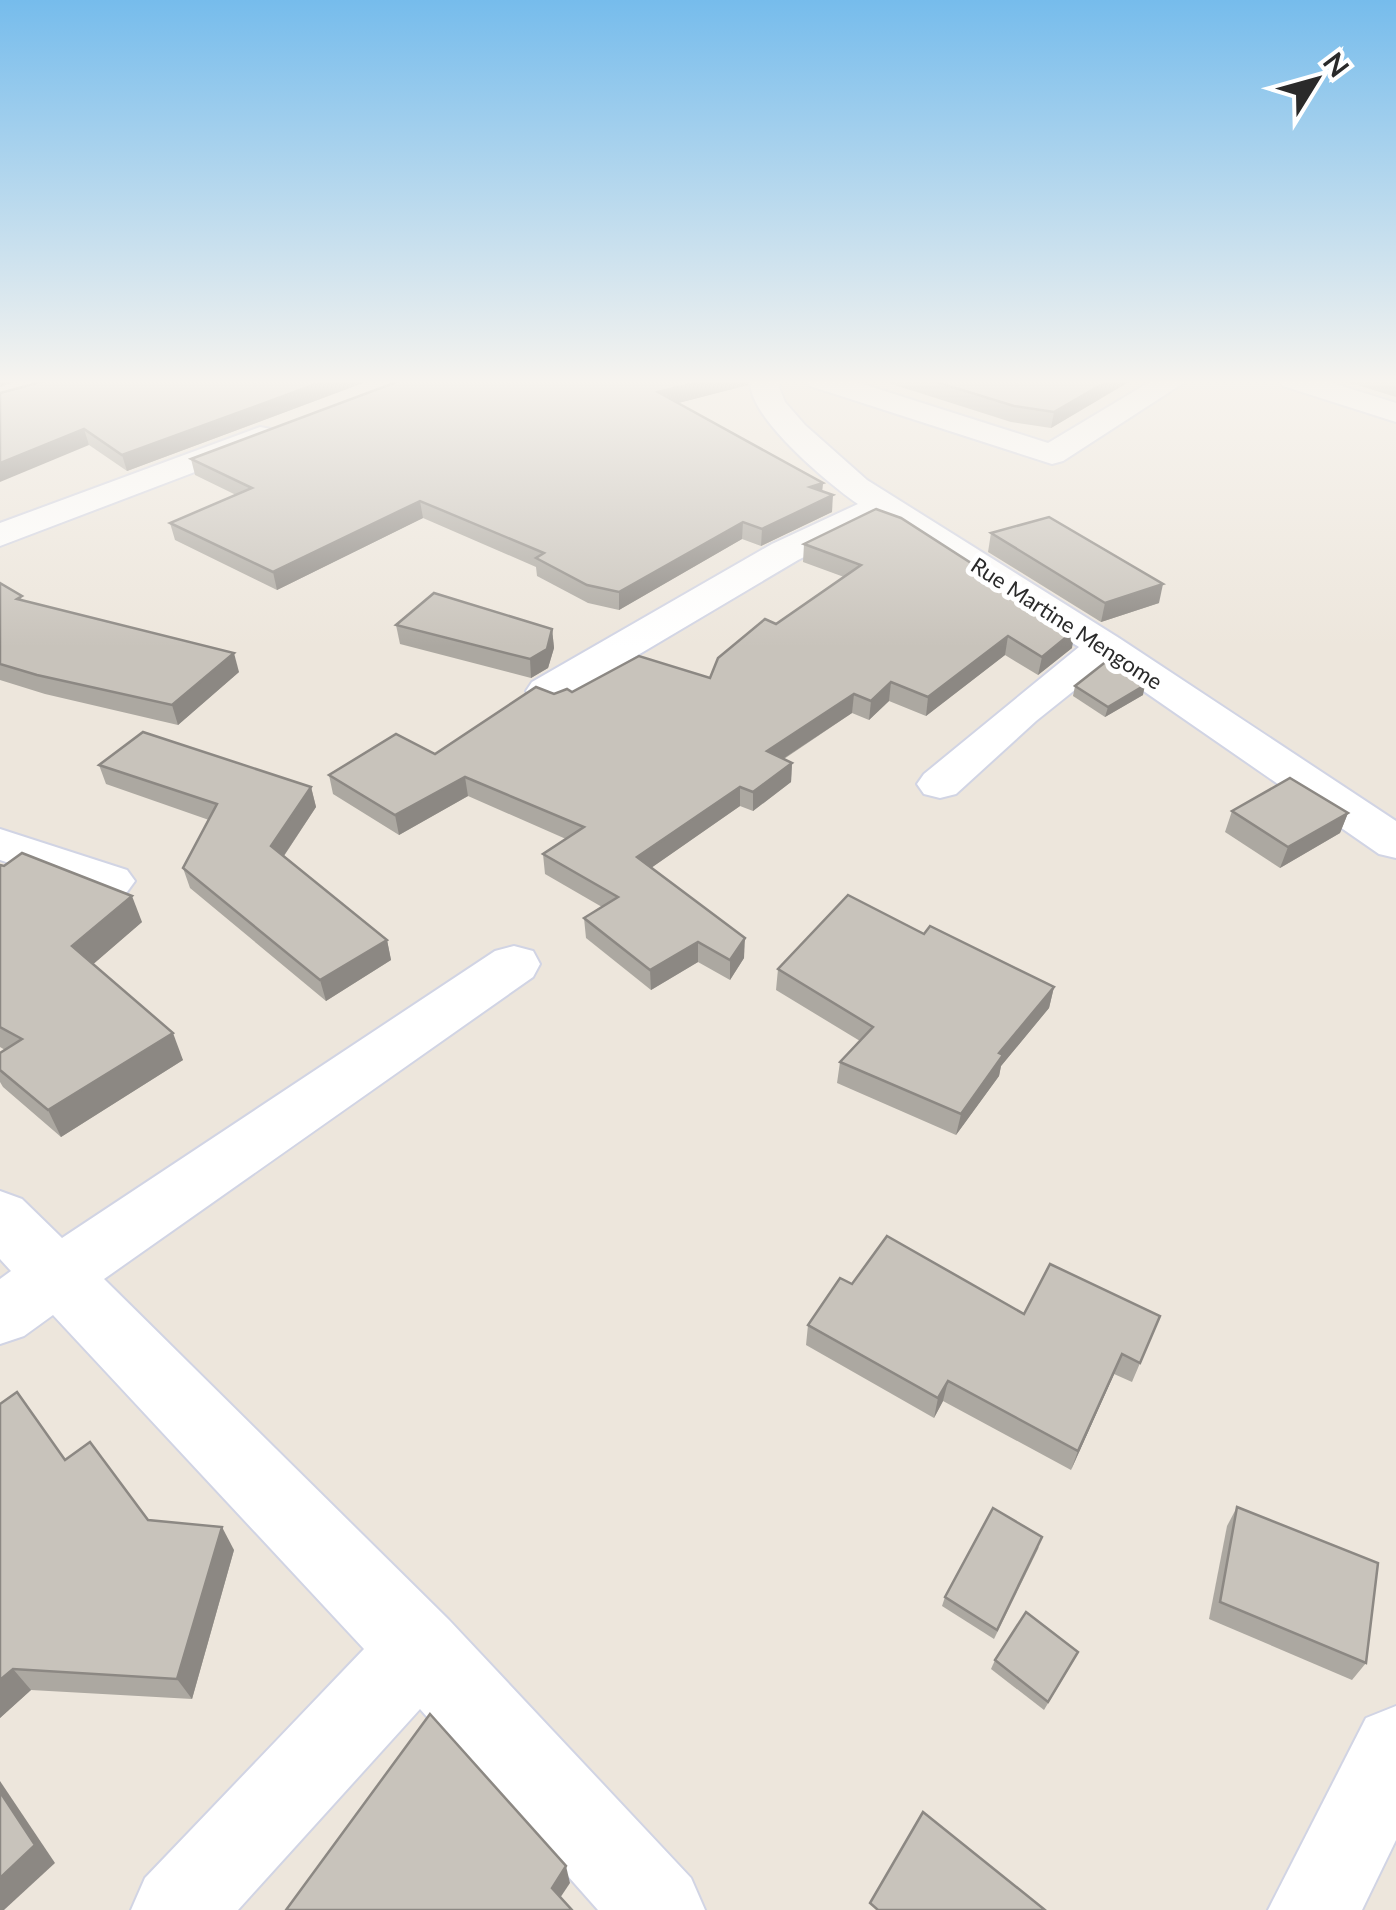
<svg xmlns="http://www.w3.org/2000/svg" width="1396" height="1910" font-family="Lato,sans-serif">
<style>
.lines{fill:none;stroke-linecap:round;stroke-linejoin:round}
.minor-casing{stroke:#d1d4e4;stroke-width:4}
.minor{fill:#fff;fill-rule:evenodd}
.wall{fill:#aca8a1}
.shaded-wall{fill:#8c8883}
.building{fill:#c8c3bb;stroke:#8c8883;stroke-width:2.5}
.labels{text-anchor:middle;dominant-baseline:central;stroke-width:10;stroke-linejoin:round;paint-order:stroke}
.far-street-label{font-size:22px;fill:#2a2a2a;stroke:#fff}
</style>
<rect width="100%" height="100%" fill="#ede6dc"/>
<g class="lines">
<g class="minor-casing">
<g id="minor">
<path d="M751,380H781L779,387L785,402L805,425L867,480L1119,638L1396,821V858L1379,854L1106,665L1036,721L956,794L940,798L924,794L917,784L924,774L1079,647L881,519L798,560L562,700L547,704L532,700L526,691L532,682L772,544L858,504C831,486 744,414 751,380Z"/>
<polygon points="806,380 850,380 1048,443 1153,380 1188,380 1063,461 1052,464 810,386"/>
<polygon points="1279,380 1323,380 1396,403 1396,422 1283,386"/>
<polygon points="260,427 271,429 276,436 271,443 0,546 0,523"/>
<polygon points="0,829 127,870 135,881 127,892 110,897 0,860"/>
<polygon points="514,946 533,951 540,964 533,977 104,1279 449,1620 691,1878 705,1910 598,1910 420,1709 238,1910 131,1910 145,1878 364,1649 53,1315 24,1336 0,1344 0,1279 11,1271 0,1259 0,1191 22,1199 62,1238 495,951"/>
<polygon points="1396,1706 1396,1840 1362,1910 1268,1910 1366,1718"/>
</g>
</g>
<use href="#minor" class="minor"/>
</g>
<g class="wall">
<polygon points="48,380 371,380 127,471 89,445"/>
<polygon points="879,380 1132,380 1051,428 1011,422"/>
<polygon points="1332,380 1396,380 1396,397 1354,384"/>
<polygon points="748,385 678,403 823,483 822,491 832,512 761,546 742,539 619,610 588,603 537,576 536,567 423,518 277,590 175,540 170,523 236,495 195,475 191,459"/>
<polygon points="876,509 1072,648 1038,675 1005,655 926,716 889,701 869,720 852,713 784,759 792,763 791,782 753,811 740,806 651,868 744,958 730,980 698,962 651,990 586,938 584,918 602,907 545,874 543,854 566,839 468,796 399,835 333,794 329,775 435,754 554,694 710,678 776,624 844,577 803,562 804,544"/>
<polygon points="991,533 1159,603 1101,622 988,552"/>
<polygon points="0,583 23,600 239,672 178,725 45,694 0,680"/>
<polygon points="396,625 552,629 554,648 548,668 531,678 400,644"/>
<polygon points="1075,686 1143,695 1105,717 1073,696"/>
<polygon points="99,765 311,787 316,807 284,856 387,940 391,960 326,1001 190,888 183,868 209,820 106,784"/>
<polygon points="1232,811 1348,813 1340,833 1280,868 1225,832"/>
<polygon points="0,865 142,922 93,964 183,1060 61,1137 3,1087 0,1082 0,1053 5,1050 0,1047"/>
<polygon points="924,934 1054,987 1049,1008 1001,1066 999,1076 956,1135 837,1083 840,1062 860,1041 776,990 778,969"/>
<polygon points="852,1284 1024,1314 1160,1316 1132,1382 1114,1374 1071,1470 943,1401 934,1418 806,1345 808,1325"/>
<polygon points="0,1404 65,1460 148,1520 234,1550 192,1699 31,1690 0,1718"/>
<polygon points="1237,1507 1366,1663 1352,1680 1209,1619 1227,1526"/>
<polygon points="1039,1547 994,1639 942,1606 945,1597"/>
<polygon points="995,1660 1074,1660 1044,1710 991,1669"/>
</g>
<g class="shaded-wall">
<polygon points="0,380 20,380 0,387"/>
<polygon points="327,380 371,380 127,471 122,455"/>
<polygon points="707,380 750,380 748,385 659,408 658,392"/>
<polygon points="1109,380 1132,380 1051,428 1054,412"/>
<polygon points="84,429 89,445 0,482 0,463"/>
<polygon points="823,483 821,500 810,487"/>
<polygon points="833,495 832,512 761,546 762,529"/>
<polygon points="420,501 423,518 277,590 273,572"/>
<polygon points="743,522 742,539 619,610 619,592"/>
<polygon points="1163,584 1159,603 1101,622 1105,603"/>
<polygon points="552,629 554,648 548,668 531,678 530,659"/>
<polygon points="1075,630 1072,648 1038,675 1042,657"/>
<polygon points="1008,636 1005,655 926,716 928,697"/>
<polygon points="234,653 239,672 178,725 172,705"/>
<polygon points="891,682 889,701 869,720 871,701"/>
<polygon points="1145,685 1143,695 1105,717 1108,707"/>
<polygon points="854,694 852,713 766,770 767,751"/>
<polygon points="792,763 791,782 753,811 753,792"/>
<polygon points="465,777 468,796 399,835 395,815"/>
<polygon points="311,787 316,807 277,866 271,846"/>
<polygon points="740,787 740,806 638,877 637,857"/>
<polygon points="1348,813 1340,833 1280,868 1288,847"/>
<polygon points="132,896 142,922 83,973 72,946"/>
<polygon points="745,938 744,958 730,980 730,960"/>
<polygon points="387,940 391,960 326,1001 320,980"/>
<polygon points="698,942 698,962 651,990 650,970"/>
<polygon points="1054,987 1049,1008 1001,1066 999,1076 956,1135 961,1114 999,1053"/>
<polygon points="173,1033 183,1060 61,1137 48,1110"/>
<polygon points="1122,1354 1114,1374 1071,1470 1078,1451"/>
<polygon points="948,1381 943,1401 934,1418 938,1398"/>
<polygon points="222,1527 234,1550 192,1699 177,1679"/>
<polygon points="13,1669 31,1690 0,1718 0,1680"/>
<polygon points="0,1781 55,1863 4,1910 0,1910"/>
<polygon points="566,1866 570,1883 556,1904 552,1888"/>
</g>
<g class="building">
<polygon points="48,380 327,380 122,455 84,429 0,463 0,393"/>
<polygon points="402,380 707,380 658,392 823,483 810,487 833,495 762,529 743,522 619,592 587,585 536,558 544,553 420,501 273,572 170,523 252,488 191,459"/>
<polygon points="930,380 1109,380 1054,412 1014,406"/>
<polygon points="876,509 901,518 1075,630 1042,657 1008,636 928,697 891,682 871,701 854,694 767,751 792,763 753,792 740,787 637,857 745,938 730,960 698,942 650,970 584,918 618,897 543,854 584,827 465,777 395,815 329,775 396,734 435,754 536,687 554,694 567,689 572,692 639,656 710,678 718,658 765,619 776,624 861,565 804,544"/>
<polygon points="1049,517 1163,584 1105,603 991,533"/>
<polygon points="0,583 22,596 17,599 234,653 172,705 37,675 0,664"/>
<polygon points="434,593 552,629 547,649 530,659 396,625"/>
<polygon points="1108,660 1145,685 1108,707 1075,686"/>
<polygon points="143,732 311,787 271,846 387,940 320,980 183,868 217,804 99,765"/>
<polygon points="1290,778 1348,813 1288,847 1232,811"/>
<polygon points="22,853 132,896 72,946 173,1033 48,1110 0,1070 0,1053 22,1039 0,1027 0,865 4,866"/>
<polygon points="848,895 924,934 930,926 1054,987 999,1053 1003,1055 961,1114 840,1062 873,1027 778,969"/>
<polygon points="887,1236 1024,1314 1050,1264 1160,1316 1140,1363 1122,1354 1078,1451 948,1381 938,1398 808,1325 840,1278 852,1284"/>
<polygon points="17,1392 65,1460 90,1442 148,1520 222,1527 177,1679 13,1669 0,1680 0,1404"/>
<polygon points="1237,1507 1378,1563 1366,1663 1220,1602"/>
<polygon points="993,1508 1042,1537 997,1630 945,1597"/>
<polygon points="1026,1612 1078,1652 1048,1702 995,1660"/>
<polygon points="430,1714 566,1866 552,1888 572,1910 286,1910"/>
<polygon points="0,1792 35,1845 0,1878"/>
<polygon points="923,1812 1045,1910 878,1910 870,1903"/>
</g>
<linearGradient id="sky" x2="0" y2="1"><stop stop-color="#76bcec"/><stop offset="0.59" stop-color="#f7f4ef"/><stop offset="1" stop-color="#f7f4ef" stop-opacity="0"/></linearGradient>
<rect width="1396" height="647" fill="url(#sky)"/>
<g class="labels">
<g class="far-street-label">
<text transform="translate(1067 623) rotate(33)">Rue Martine Mengome</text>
</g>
</g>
<g transform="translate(1316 80) rotate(53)" stroke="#ffffff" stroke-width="8" paint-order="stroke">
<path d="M0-8L18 38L0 25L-18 38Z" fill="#2a2a2a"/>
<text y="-15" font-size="28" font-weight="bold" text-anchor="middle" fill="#2a2a2a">N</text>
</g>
</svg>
